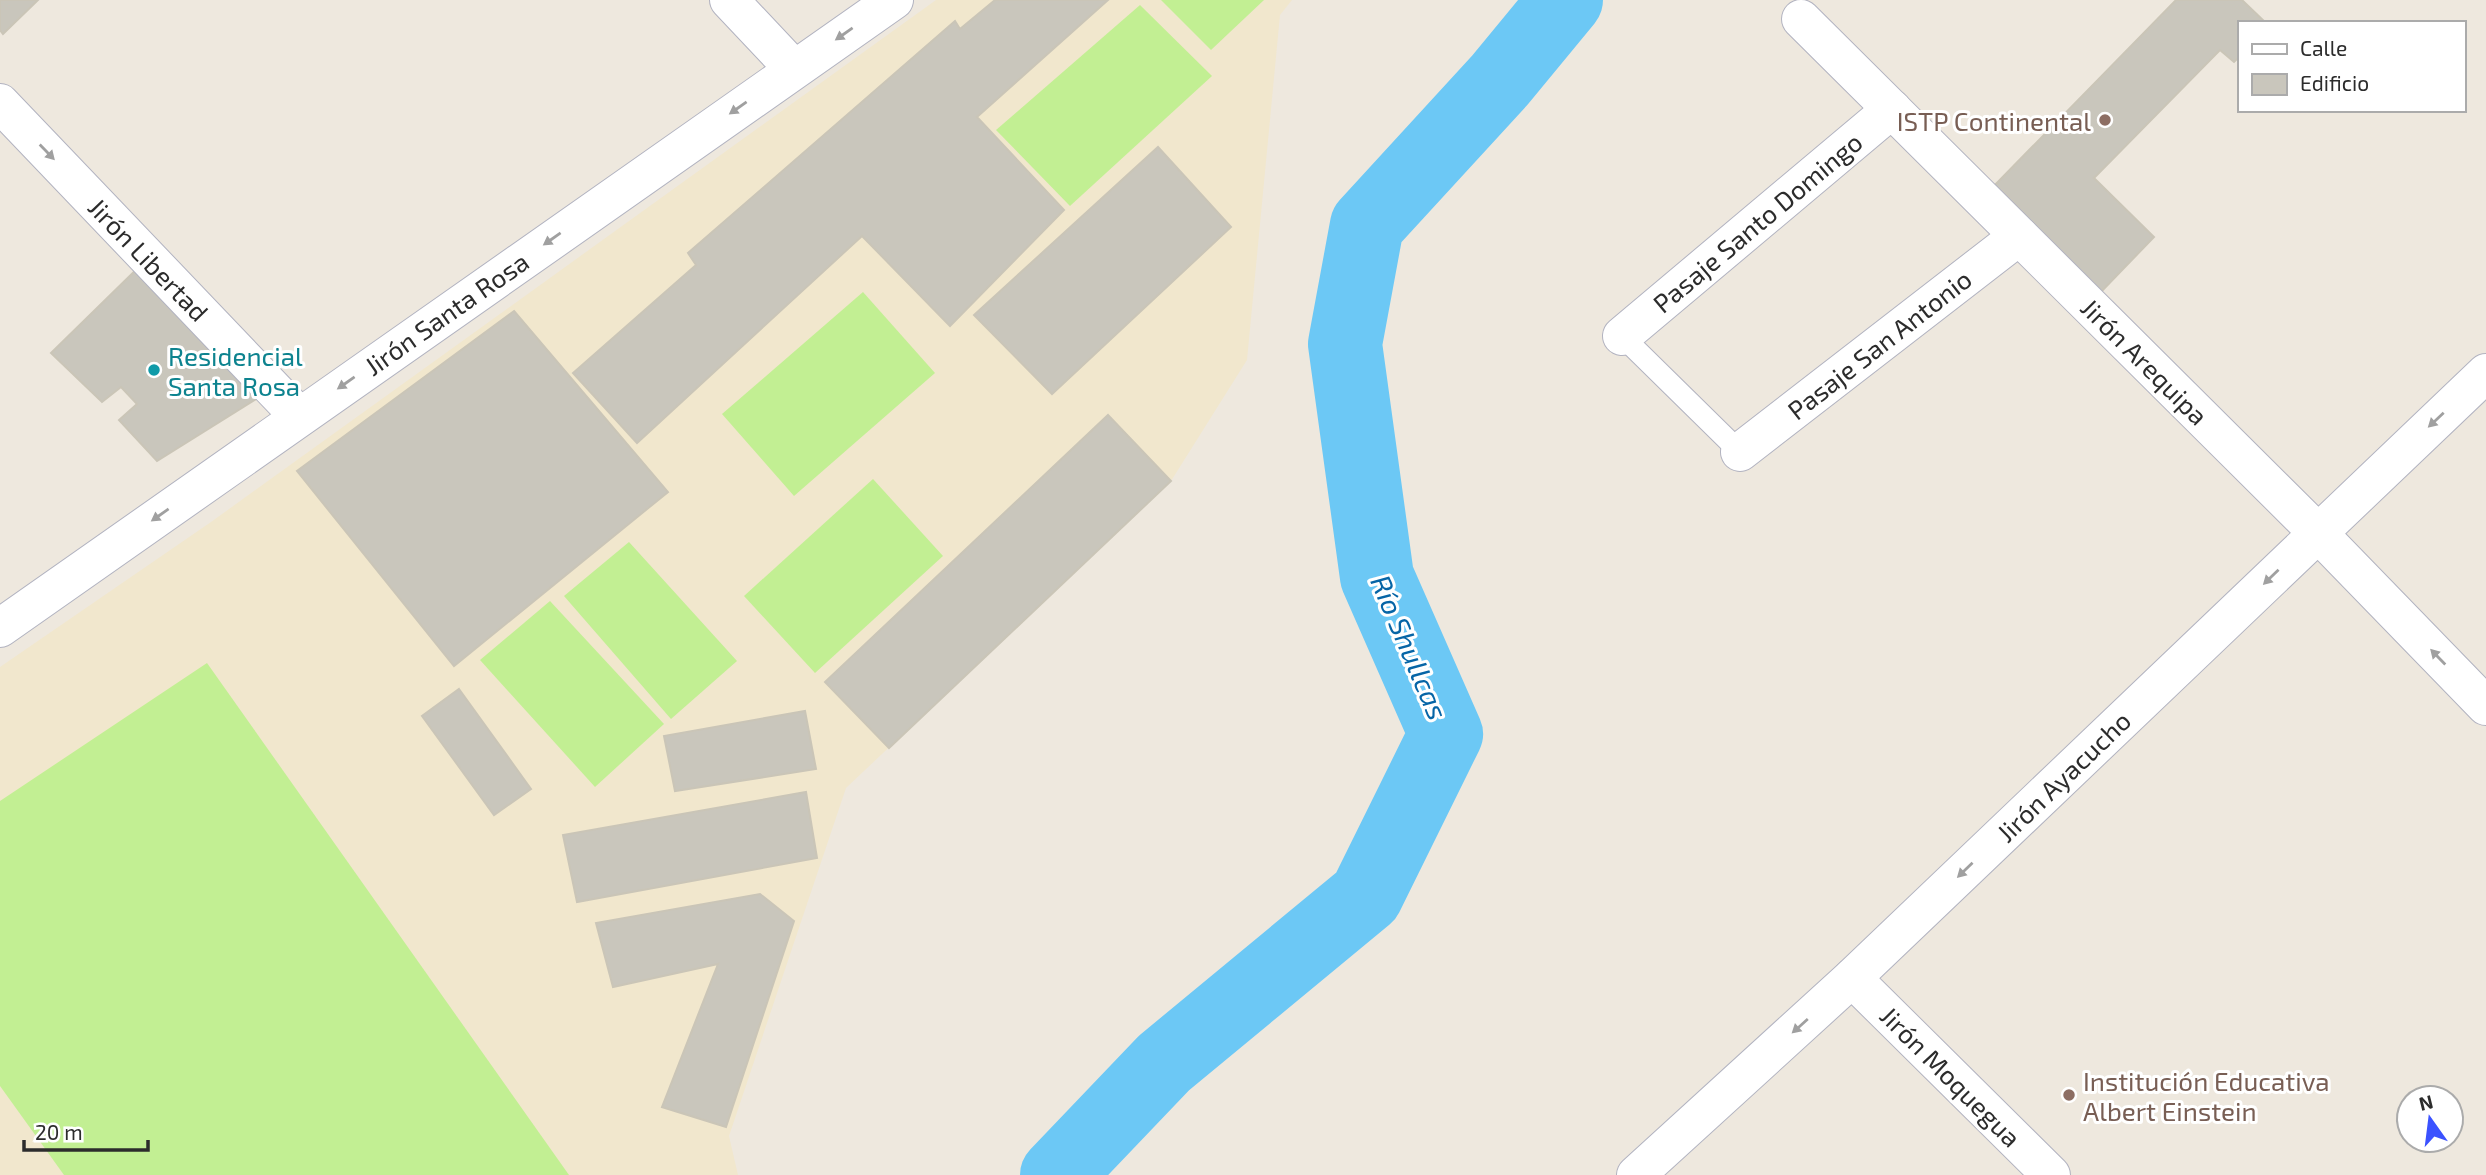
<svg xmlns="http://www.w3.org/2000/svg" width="2486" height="1175" font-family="'Exo 2',sans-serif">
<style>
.education{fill:#f1e7cd}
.pitch{fill:#c2ef93}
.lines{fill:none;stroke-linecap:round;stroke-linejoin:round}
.river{stroke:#6cc8f5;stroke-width:74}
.building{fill:#c9c6bc;stroke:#cac5b7;stroke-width:2}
.lane-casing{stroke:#b2b3c0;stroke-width:23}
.street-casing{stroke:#b2b3c0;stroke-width:40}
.secondary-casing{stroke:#b2b3c0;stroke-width:40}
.lane{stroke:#fff;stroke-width:21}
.street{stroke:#fff;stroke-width:38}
.secondary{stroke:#fff;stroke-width:38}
.oneway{fill:#a0a0a0}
.education-dot{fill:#8d6e63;stroke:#fff;stroke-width:2.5}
.culture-dot{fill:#0f9aa8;stroke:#fff;stroke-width:2.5}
.labels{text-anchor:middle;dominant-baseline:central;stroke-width:6;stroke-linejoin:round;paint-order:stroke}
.education-label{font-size:26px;fill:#785e54;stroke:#fff;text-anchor:end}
.street-label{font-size:26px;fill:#2c2c2c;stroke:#fff}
.culture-label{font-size:26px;fill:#0d838f;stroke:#fff;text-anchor:start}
.water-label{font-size:28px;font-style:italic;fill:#0665a6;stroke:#fff}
</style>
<rect width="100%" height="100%" fill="#eee8de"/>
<polygon class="education" points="936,0 1292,0 1280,15 1247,360 1171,481 846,788 729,1136 738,1175 0,1175 0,667 211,522"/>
<g class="pitch">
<polygon points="1161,0 1264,0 1211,50"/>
<polygon points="1140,5 1212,76 1070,206 996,130"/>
<polygon points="863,292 935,373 794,496 722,414"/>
<polygon points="873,479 943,556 815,673 744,596"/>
<polygon points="629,542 737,661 671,719 564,596"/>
<polygon points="550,601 664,724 595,787 480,660"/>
<polygon points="207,663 569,1175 64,1175 0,1086 0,801"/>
</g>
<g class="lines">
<polyline class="river" points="1057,1175 1164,1063 1366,896 1446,734 1377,577 1345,344 1367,225 1500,80 1566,0"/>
</g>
<g class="building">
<polygon points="0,0 38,0 3,34 0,30"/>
<polygon points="995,0 1108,0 977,117 1064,210 950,326 862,236 637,443 573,373 696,265 688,253 955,21 960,29"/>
<polygon points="2176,0 2242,0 2266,23 2239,23 2239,57 2234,62 2220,50 2094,178 2154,237 2097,296 1989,191"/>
<polygon points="1158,147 1231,227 1052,394 974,315"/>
<polygon points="143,263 261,396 157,461 119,420 137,404 121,387 102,402 51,353"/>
<polygon points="514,311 668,492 454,666 297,471"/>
<polygon points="1108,415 1171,481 889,748 825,682"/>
<polygon points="459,689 531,789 494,815 422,716"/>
<polygon points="805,711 816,769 675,791 664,736"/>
<polygon points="806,792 817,858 577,902 563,835"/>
<polygon points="760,894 794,921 726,1127 662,1107 718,964 613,987 596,923"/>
</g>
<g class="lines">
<g class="lane-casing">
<polyline id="lane" points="1622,336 1740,452"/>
</g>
<g class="street-casing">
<g id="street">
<polyline points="729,0 794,69"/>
<polyline points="1801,19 2318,533 2486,706"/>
<polyline points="0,103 299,416"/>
<polyline points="1622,336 1892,109"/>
<polyline points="1740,452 2019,236"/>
<polyline points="0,628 894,0"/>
<polyline points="1852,978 2051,1175"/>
</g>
</g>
<g class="secondary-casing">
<polyline id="secondary" points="1636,1175 1852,978 2486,373"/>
</g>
<use href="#lane" class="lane"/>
<use href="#street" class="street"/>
<use href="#secondary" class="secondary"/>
</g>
<defs><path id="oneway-solid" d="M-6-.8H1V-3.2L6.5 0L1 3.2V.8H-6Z" transform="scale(1.75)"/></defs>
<g class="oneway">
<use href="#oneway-solid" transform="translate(844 34) rotate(145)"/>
<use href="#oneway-solid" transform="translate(738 108) rotate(145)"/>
<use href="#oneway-solid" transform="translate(47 152) rotate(46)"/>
<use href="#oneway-solid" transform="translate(552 239) rotate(145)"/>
<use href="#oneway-solid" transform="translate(346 383) rotate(145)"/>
<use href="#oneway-solid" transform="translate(2436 420) rotate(137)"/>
<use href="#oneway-solid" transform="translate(160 515) rotate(145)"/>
<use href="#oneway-solid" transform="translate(2271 577) rotate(136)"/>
<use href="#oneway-solid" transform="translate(2438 657) rotate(-134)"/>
<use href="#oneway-solid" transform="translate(1965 870) rotate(136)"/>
<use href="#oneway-solid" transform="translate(1800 1026) rotate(138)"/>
</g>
<g class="education-dot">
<circle cx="2105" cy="120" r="7"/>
<circle cx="2069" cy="1095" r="7"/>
</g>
<circle class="culture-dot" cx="154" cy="370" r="7"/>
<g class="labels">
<g class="education-label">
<text x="2091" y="120">ISTP Continental</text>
<text x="2083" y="1080" text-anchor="start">Institución Educativa<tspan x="2083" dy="30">Albert Einstein</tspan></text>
</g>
<g class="street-label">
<text transform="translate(1757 222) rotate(-40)">Pasaje Santo Domingo</text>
<text transform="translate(149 259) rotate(46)">Jirón Libertad</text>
<text transform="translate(446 313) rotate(-35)">Jirón Santa Rosa</text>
<text transform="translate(1879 344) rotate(-38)">Pasaje San Antonio</text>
<text transform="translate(2145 361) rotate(45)">Jirón Arequipa</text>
<text transform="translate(2063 776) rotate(-44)">Jirón Ayacucho</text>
<text transform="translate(1951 1076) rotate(45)">Jirón Moquegua</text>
</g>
<g class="culture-label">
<text x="168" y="355">Residencial<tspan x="168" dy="30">Santa Rosa</tspan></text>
</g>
<g class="water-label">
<text transform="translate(1410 647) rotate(67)">Río Shullcas</text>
</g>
</g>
<rect x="2238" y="21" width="228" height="91" fill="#ffffff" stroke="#ababab" stroke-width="2"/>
<rect x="2252" y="44" width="35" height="10" fill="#ffffff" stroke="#ababab" stroke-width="2"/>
<text x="2300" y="56" font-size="21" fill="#2c2c2c">Calle</text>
<rect x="2252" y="74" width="35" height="21" fill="#c9c6bc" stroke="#ababab" stroke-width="2"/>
<text x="2300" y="91" font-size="21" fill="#2c2c2c">Edificio</text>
<g transform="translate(2430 1119) rotate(346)"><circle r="33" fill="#ffffff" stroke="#ababab" stroke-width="2"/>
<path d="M0-5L12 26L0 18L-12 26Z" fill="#3b52ff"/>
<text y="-10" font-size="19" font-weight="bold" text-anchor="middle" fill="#2c2c2c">N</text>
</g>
<path d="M24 1140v10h124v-10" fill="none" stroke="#2c2c2c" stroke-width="3.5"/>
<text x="35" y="1140" font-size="21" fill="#2c2c2c" stroke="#ffffff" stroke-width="5" paint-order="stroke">20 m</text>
</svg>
